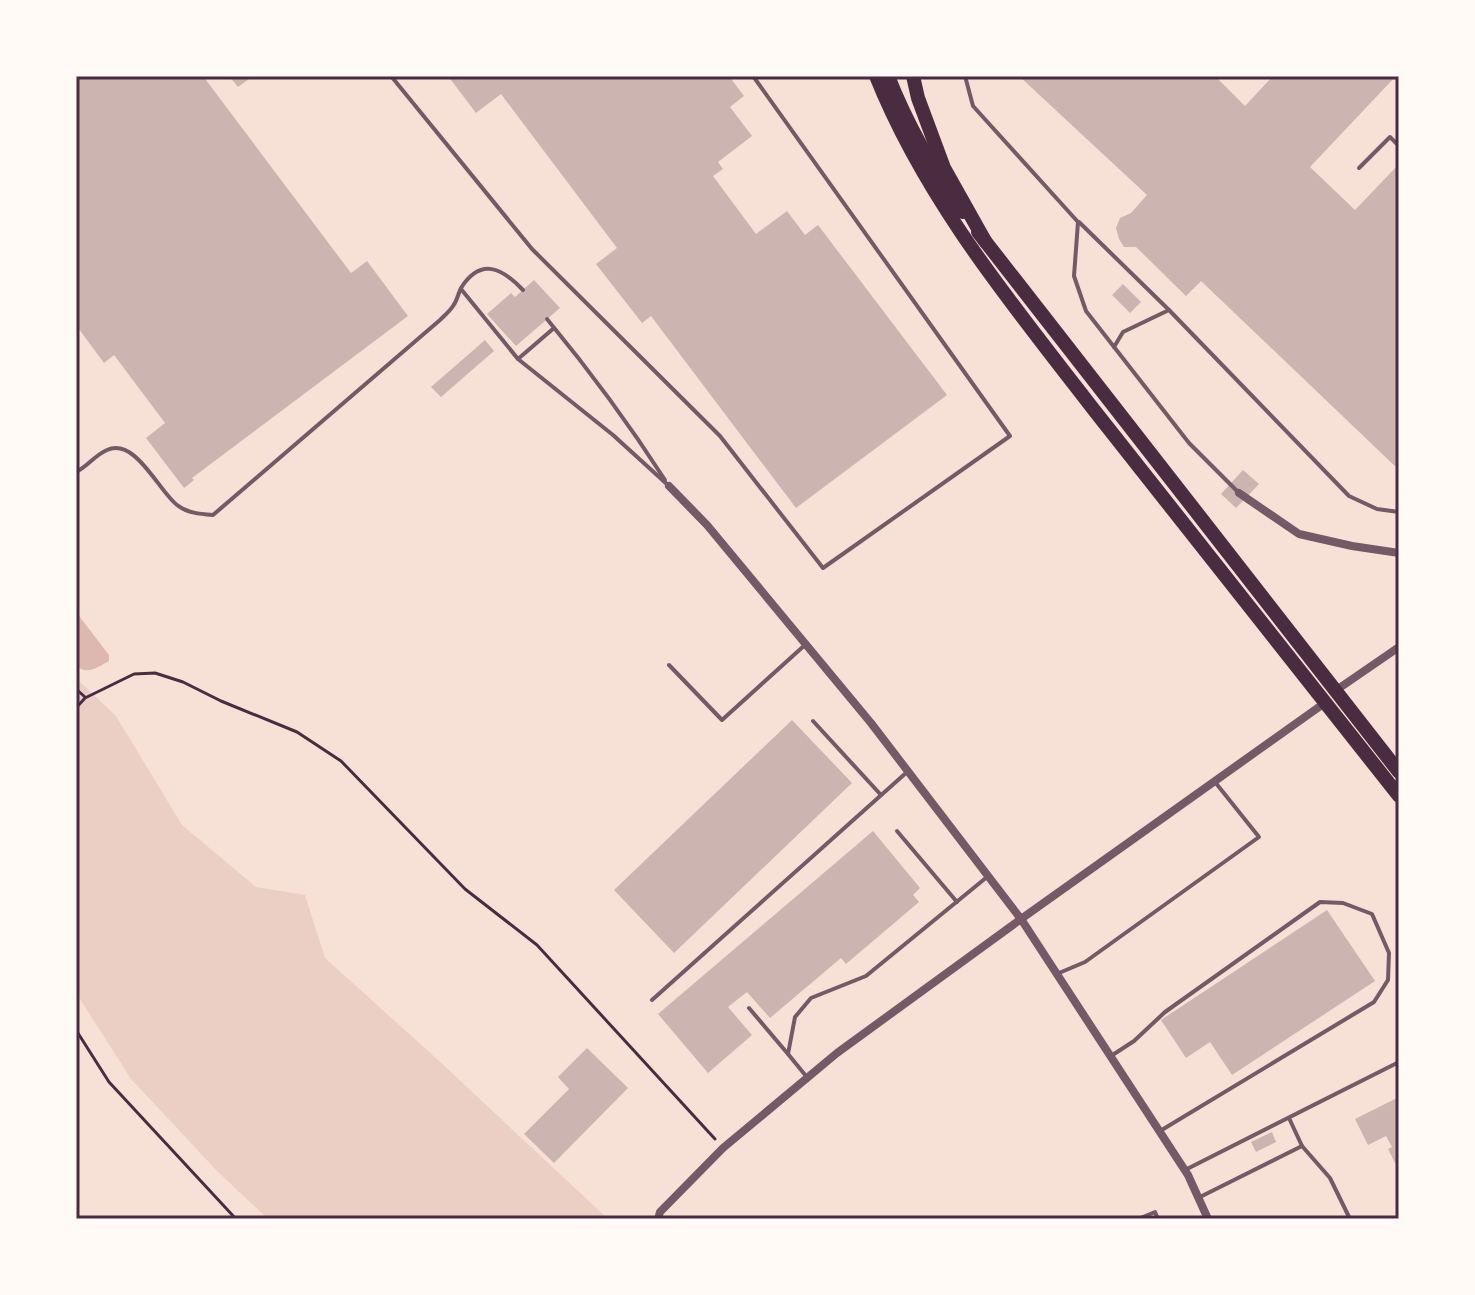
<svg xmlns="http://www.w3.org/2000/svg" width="1475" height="1295" font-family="'Work Sans',sans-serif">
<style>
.green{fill:#ebcfc5}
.water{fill:#dcb8b0}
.building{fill:#ccb4b1}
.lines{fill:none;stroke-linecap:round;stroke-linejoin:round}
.path{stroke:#4a2c40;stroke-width:3}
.service{stroke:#755966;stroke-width:4}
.minor{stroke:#755966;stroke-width:8}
.primary{stroke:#4a2c40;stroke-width:14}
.trunk{stroke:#4a2c40;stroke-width:14}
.neatline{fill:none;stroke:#4a2c40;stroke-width:3}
</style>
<rect width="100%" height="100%" fill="#f7e1d7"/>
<polygon class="green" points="76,678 116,716 182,825 256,887 305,895 325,958 437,1059 608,1219 268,1219 218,1172 131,1079 76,993"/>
<path class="water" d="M76,612L109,655V661C98,667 87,676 76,665Z"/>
<g class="building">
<polygon points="76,76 203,76 351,273 367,261 408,316 192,478 194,480 184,488 146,438 165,423 114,355 104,363 76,325"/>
<polygon points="229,76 253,76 238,87"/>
<polygon points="448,76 729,76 744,96 730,107 752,136 718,162 723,169 713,176 756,234 787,211 805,235 818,225 947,395 796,508 651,316 642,323 596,264 617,248 501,94 476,113"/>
<polygon points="1019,76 1215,76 1245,106 1273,76 1396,76 1310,167 1355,210 1399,164 1399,470 1201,281 1186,296 1136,247 1124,247 1119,239 1116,228 1120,218 1131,213 1147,195"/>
<polygon points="534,280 560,308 516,346 487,314 511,293 515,297"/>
<polygon points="1123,284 1141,302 1130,313 1112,295"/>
<polygon points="485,340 494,351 441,397 431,387"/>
<polygon points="1243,470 1259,484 1236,508 1221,494"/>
<polygon points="792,720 852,783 674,953 614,890"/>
<polygon points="873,831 920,888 913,895 919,902 846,964 841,958 770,1018 747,992 728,1007 752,1035 708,1073 658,1014"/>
<polygon points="1327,910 1375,981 1232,1075 1210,1042 1186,1058 1161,1020"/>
<polygon points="587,1048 628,1088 554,1163 524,1134 569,1089 558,1077"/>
<polygon points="1399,1097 1399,1171 1388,1149 1392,1147 1386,1136 1368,1145 1355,1119"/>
<polygon points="1272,1132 1276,1142 1256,1152 1251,1142"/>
</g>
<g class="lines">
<g class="path">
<polyline points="76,689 85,697"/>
<polyline points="76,708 85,698 134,674 155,673 183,682 221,701 297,732 341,761 465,889 537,945 715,1139"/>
<polyline points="76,1030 109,1082 236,1219"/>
</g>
<g class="service">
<polyline points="391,76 532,249 720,436 823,568 1010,436 753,76"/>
<polyline points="965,76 973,106 1078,222 1074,276 1086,311 1189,443 1239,493"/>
<polyline points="1359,168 1390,137 1399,146"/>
<polyline points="1079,222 1169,310"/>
<polyline points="461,289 518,359 613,435 669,486"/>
<path d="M547,319C590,371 629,424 665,480"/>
<polyline points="1114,347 1123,332 1169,310 1349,496 1377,509 1399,512"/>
<polyline points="518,359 554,328"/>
<path d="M76,472C87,467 95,455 107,450C135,437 158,490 177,505C187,513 200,514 213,515L440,320C444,316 450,311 453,306C457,301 458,294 461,288C481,257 502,268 523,290"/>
<polyline points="669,665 722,720 806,644"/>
<polyline points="813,721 881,795"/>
<polyline points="897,831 957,902"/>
<polyline points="1059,973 1085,962 1259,837 1215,782"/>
<polyline points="652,1000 907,772"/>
<polyline points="749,1008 788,1054"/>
<polyline points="1111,1056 1134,1041 1165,1012 1320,902 1343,903 1372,914 1389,953 1388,980 1374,1002 1160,1131"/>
<polyline points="806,1076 788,1054 795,1017 811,998 866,976 987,877"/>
<polyline points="1289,1118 1302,1146 1330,1178 1350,1219"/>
<polyline points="1185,1170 1399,1062"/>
<polyline points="1200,1197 1302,1146"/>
<polyline points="1138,1219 1155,1212 1158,1219"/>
</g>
<g class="minor">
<polyline points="669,486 707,525 871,723 1021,919 1188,1175 1208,1219"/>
<polyline points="1239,493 1299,534 1352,546 1399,553"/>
<polyline points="1335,691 1399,647"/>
<polyline points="658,1219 660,1212 723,1148 837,1053 1021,919 1326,702"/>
</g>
<g class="primary">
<path d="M876,76C926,201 1013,305 1094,410C1195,539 1298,667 1399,796"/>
<path d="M888,76C907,124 933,170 963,212"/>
<polyline points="978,232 1399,772"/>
</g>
<polyline class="trunk" points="913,76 918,98 944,168 985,241"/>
</g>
<rect width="1475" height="1295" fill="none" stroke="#fffaf5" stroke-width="156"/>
<rect x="78" y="78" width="1319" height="1139" class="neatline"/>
</svg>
